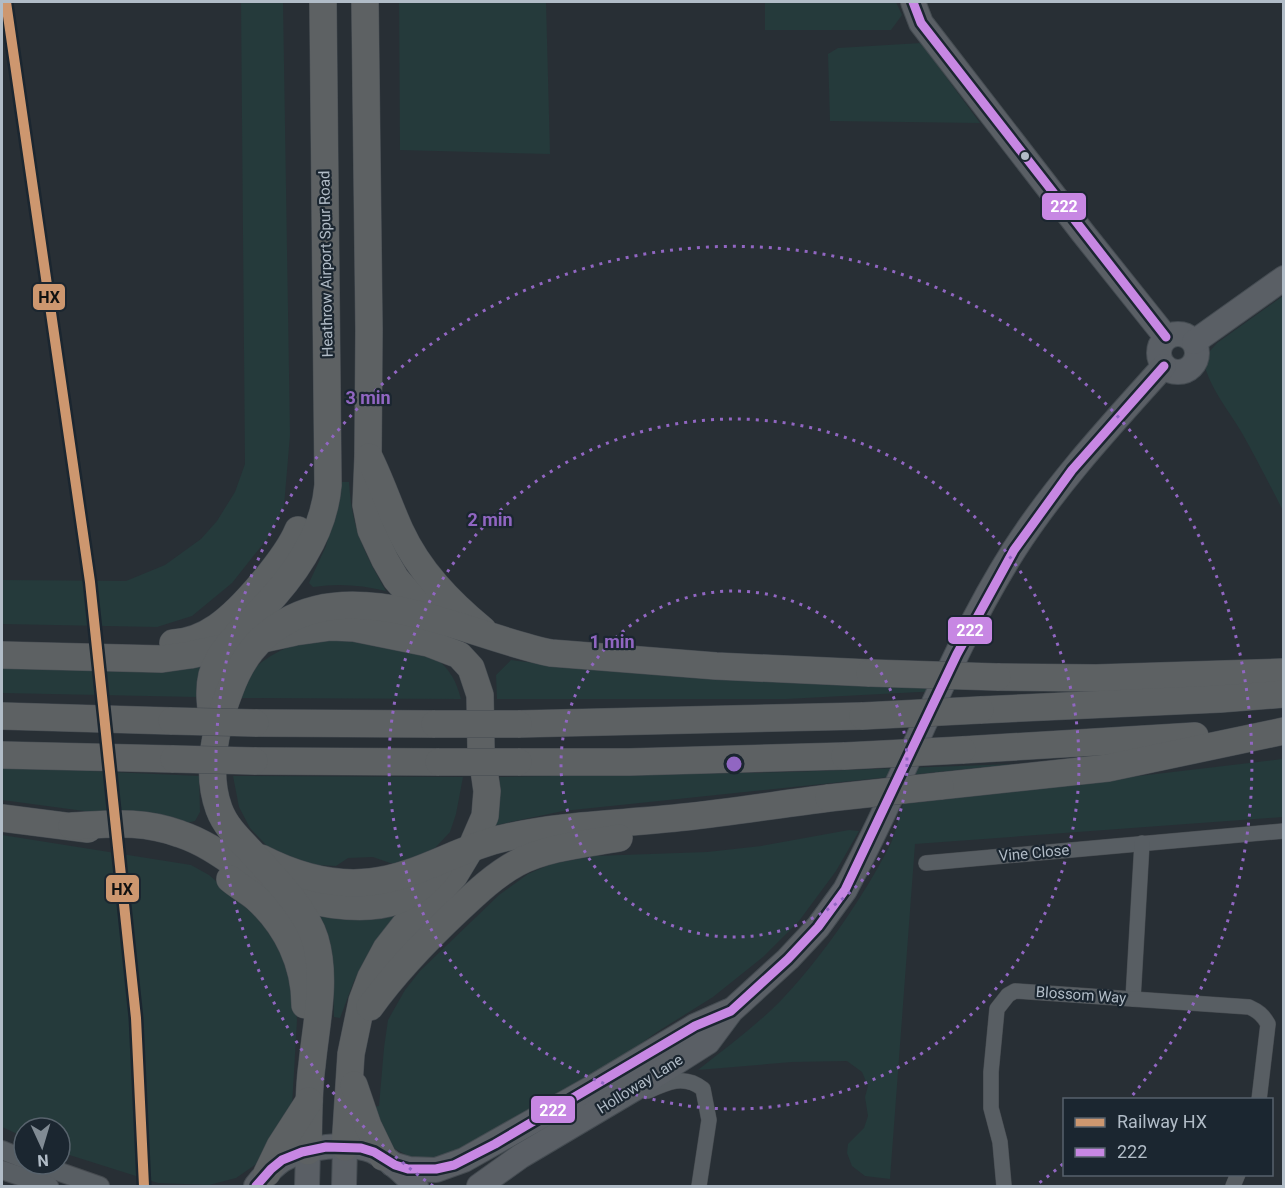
<svg xmlns="http://www.w3.org/2000/svg" width="1285" height="1188" font-family="Roboto,sans-serif">
<style>
.green{fill:#253a3b}
.lines{fill:none;stroke-linecap:round;stroke-linejoin:round}
.minor-casing{stroke:#464b50;stroke-width:16}
.tertiary-casing{stroke:#464b50;stroke-width:20}
.primary-casing{stroke:#454c52;stroke-width:26}
.motorway-casing{stroke:#454b51;stroke-width:28}
.minor{stroke:#585e63;stroke-width:15}
.tertiary{stroke:#585e63;stroke-width:18}
.primary{stroke:#5a5f65;stroke-width:24}
.motorway{stroke:#5d6163;stroke-width:27}
.motorway-bridge-casing{stroke:#454b51;stroke-width:28;stroke-linecap:butt}
.motorway-bridge{stroke:#5d6163;stroke-width:27}
.bus-1-casing{stroke:#1b2630;stroke-width:14}
.bus-1{stroke:#c787e3;stroke-width:9}
.rail-1-casing{stroke:#1b2630;stroke-width:15}
.rail-1{stroke:#cd976f;stroke-width:10}
.ring{fill:none;stroke:#9166c2;stroke-width:3;stroke-dasharray:3 6}
.bus-dot{fill:#b1bcc7;stroke:#1b2630;stroke-width:2}
.labels{text-anchor:middle;dominant-baseline:central;stroke-width:4.5;stroke-linejoin:round;paint-order:stroke}
.street-label{font-size:15px;fill:#b1bcc7;stroke:#1b2630}
.centre{fill:#9166c2;stroke:#1b2630;stroke-width:3}
.ring-label{font-size:18px;text-anchor:middle;font-weight:bold;fill:#9166c2;stroke:#1b2630;stroke-width:4.5;stroke-linejoin:round;paint-order:stroke}
.line-badge{stroke:#1b2630;stroke-width:2}
.badge-label{font-size:16px;text-anchor:middle;font-weight:bold;fill:#fff}
.pale-badge-label{font-size:16px;text-anchor:middle;font-weight:bold;fill:#111}
</style>
<rect width="100%" height="100%" fill="#282f35"/>
<g class="green">
<polygon points="241,2 283,2 290,435 284,506 267,539 232,583 192,616 157,627 2,624 2,580 126,581 165,565 201,539 217,521 235,492 245,464"/>
<polygon points="399,2 546,2 550,154 400,150"/>
<polygon points="765,2 896,2 902,15 891,30 765,30"/>
<polygon points="921,43 980,123 830,121 828,54 838,48"/>
<path d="M1283,296V511C1270,485 1256,458 1242,433C1228,409 1208,386 1203,359L1217,343Z"/>
<path d="M340,482H349C352,529 363,550 386,591C361,585 339,583 313,587L309,583L326,546L335,513Z"/>
<path d="M331,635L437,659C451,671 456,681 461,699L236,698C240,690 244,680 250,673C272,649 301,642 331,635Z"/>
<polygon points="511,660 573,668 996,688 786,699 497,699 496,675"/>
<polygon points="204,662 197,697 2,693 2,667"/>
<path d="M1283,759V817L915,844L890,1179L865,1176L852,1166L847,1153L848,1144L864,1128L868,1116L865,1097L868,1086L862,1072L847,1061L792,1062L698,1070C727,1047 759,1024 785,996C823,956 866,893 891,843C896,831 899,816 903,804Z"/>
<polygon points="1015,764 563,811 492,826 500,777 789,772"/>
<polygon points="2,767 199,776 200,812 195,821 181,824 2,800"/>
<polygon points="233,776 463,777 456,814 450,832 435,848 416,859 393,864 373,857 348,858 336,866 315,865 285,857 266,845 250,828 239,807"/>
<polygon points="849,830 859,831 836,871 799,921 763,957 713,997 657,1032 607,1068 443,1158 414,1159 388,1145 370,1107 379,1106 384,1048 388,1020 405,990 420,971 499,895 528,874 551,864 594,856 707,852 761,846"/>
<polygon points="2,835 191,865 209,875 276,934 294,983 297,1020 292,1106 265,1158 236,1178 209,1185 158,1183 60,1152 60,1128 24,1128 24,1137 2,1127"/>
<polygon points="310,911 399,912 367,958 354,981 340,1018 334,1017 333,980"/>
</g>
<g class="lines">
<g class="minor-casing">
<g id="minor">
<polyline points="926,863 1284,831"/>
<polyline points="1133,999 1142,843"/>
<path d="M648,1091C667,1082 685,1074 703,1089L709,1120L699,1186"/>
<path d="M1004,1186L1000,1142L991,1108V1072L997,1009L1008,995L1015,991L1249,1007C1258,1011 1263,1015 1268,1024L1259,1100"/>
<polyline points="1233,1186 1238,1174"/>
</g>
</g>
<g class="tertiary-casing">
<g id="tertiary">
<polyline points="2,1150 24,1159"/>
<polyline points="37,1164 100,1186"/>
<polyline points="2,1170 49,1186"/>
</g>
</g>
<g class="primary-casing">
<g id="primary">
<polyline points="913,2 921,23 1083,233 1166,337"/>
<circle cx="1178" cy="353" r="19"/>
<polyline points="1194,342 1284,278"/>
<polyline points="392,1164 409,1169 436,1170 464,1160 595,1086 695,1026 729,1011"/>
<path d="M256,1186C263,1177 272,1167 282,1160C304,1147 349,1141 373,1151C389,1159 405,1174 416,1186"/>
<polyline points="307,1186 308,1151"/>
<polyline points="344,1186 345,1147"/>
<path d="M479,1186L521,1156L634,1089L708,1042L731,1011L788,959L818,927L845,890L858,865C912,761 951,649 1014,550C1057,483 1111,425 1164,366"/>
</g>
</g>
<g class="motorway-casing">
<g id="motorway">
<polyline points="365,2 369,330 368,456 366,505 371,530 385,560 396,579 432,620"/>
<path d="M369,457C381,481 389,506 400,530C419,571 449,602 483,630"/>
<path d="M173,643C189,642 204,636 217,627C242,610 287,557 298,530"/>
<polyline points="2,655 162,659 190,655 295,632 331,627 354,628 428,643 459,655 471,668 480,695 481,749 487,791 485,816 472,846 454,876 433,899 404,926 386,949 371,977 362,1001 351,1054 345,1147"/>
<polyline points="997,677 1096,678 1284,672"/>
<polyline points="980,710 1220,699 1284,694"/>
<polyline points="2,716 172,721"/>
<polyline points="255,723 435,724"/>
<polyline points="518,724 863,716"/>
<path d="M213,726C211,709 208,691 212,675C219,649 244,628 262,609C295,575 324,533 328,485L323,2"/>
<polyline points="962,750 1195,736"/>
<polyline points="2,755 174,759"/>
<polyline points="254,761 439,762"/>
<polyline points="518,762 629,762 845,756"/>
<polyline points="940,786 1108,768 1284,731"/>
<polyline points="2,818 88,829"/>
<path d="M72,826C111,824 142,820 180,834C216,846 239,870 271,887C303,903 362,913 396,901C414,894 428,882 439,867"/>
<path d="M261,858C294,875 333,886 370,882C418,877 458,848 504,838C563,824 624,824 685,817C733,812 781,804 829,798"/>
<path d="M230,879C238,886 248,891 256,898C287,926 305,964 305,1005"/>
<path d="M370,1007C396,971 427,939 459,909C477,892 495,875 517,863C547,847 586,844 619,838"/>
<polyline points="354,1085 368,1126 383,1157"/>
<path d="M308,1151C309,1122 308,1093 312,1065C316,1023 327,980 315,939C306,910 275,878 254,855C241,841 226,828 219,809C205,771 216,726 230,690C241,660 257,638 285,622C363,576 471,637 551,653L716,666L870,673"/>
<polyline points="267,1173 280,1146 309,1101"/>
</g>
</g>
<use href="#minor" class="minor"/>
<use href="#tertiary" class="tertiary"/>
<use href="#primary" class="primary"/>
<use href="#motorway" class="motorway"/>
<g class="motorway-bridge-casing">
<g id="motorway-bridge">
<polyline points="870,673 997,677"/>
<polyline points="863,716 980,710"/>
<polyline points="172,721 255,723"/>
<polyline points="435,724 518,724"/>
<polyline points="845,756 962,750"/>
<polyline points="174,759 254,761"/>
<polyline points="439,762 518,762"/>
<polyline points="829,798 940,786"/>
</g>
</g>
<use href="#motorway-bridge" class="motorway-bridge"/>
<g class="bus-1-casing">
<g id="bus-1">
<polyline points="913,2 921,23 1166,337"/>
<polyline points="256,1186 271,1169 282,1160 302,1152 326,1147 361,1148 374,1152 395,1165 408,1169 436,1169 454,1165 495,1144 695,1026 731,1011 788,959 818,927 845,890 957,654 1014,550 1072,470 1164,366"/>
</g>
</g>
<use href="#bus-1" class="bus-1"/>
<g class="rail-1-casing">
<polyline id="rail-1" points="6,2 90,582 136,1018 144,1186"/>
</g>
<use href="#rail-1" class="rail-1"/>
</g>
<g class="ring">
<circle cx="734" cy="764" r="173"/>
<circle cx="734" cy="764" r="345"/>
<path d="M1063 1164A518 518 0 0 1 1035 1186M433 1186A518 518 0 1 1 1131 1097"/>
</g>
<circle class="bus-dot" cx="1025" cy="156" r="5"/>
<g class="labels">
<g class="street-label">
<text transform="translate(326 264) rotate(-91)">Heathrow Airport Spur Road</text>
<text transform="translate(1034 853) rotate(-5)">Vine Close</text>
<text transform="translate(1081 995) rotate(4)">Blossom Way</text>
<text transform="translate(640 1084) rotate(-32)">Holloway Lane</text>
</g>
</g>
<circle cx="734" cy="764" r="9" class="centre"/>
<g class="ring-label">
<text x="368" y="404">3 min</text>
<text x="490" y="526">2 min</text>
<text x="612" y="648">1 min</text>
</g>
<g class="line-badge">
<rect x="1041" y="192" width="46" height="29" rx="6" fill="#c787e3"/>
<rect x="32" y="283" width="34" height="28" rx="6" fill="#cd976f"/>
<rect x="947" y="616" width="46" height="29" rx="6" fill="#c787e3"/>
<rect x="105" y="874" width="35" height="29" rx="6" fill="#cd976f"/>
<rect x="530" y="1095" width="46" height="29" rx="6" fill="#c787e3"/>
</g>
<g class="badge-label">
<text x="1064" y="212">222</text>
<text x="970" y="636">222</text>
<text x="553" y="1116">222</text>
</g>
<g class="pale-badge-label">
<text x="49" y="303">HX</text>
<text x="122" y="895">HX</text>
</g>
<rect width="1285" height="1188" fill="none" stroke="#b1bcc7" stroke-width="6"/>
<rect x="1063" y="1098" width="210" height="78" fill="#1b2630" stroke="#57626c" stroke-width="1.5"/>
<rect x="1075" y="1118" width="30" height="9" fill="#cd976f" stroke="#57626c" stroke-width="1.5"/>
<text x="1117" y="1128" font-size="18" fill="#b1bcc7">Railway HX</text>
<rect x="1075" y="1148" width="30" height="9" fill="#c787e3" stroke="#57626c" stroke-width="1.5"/>
<text x="1117" y="1158" font-size="18" fill="#b1bcc7">222</text>
<g transform="translate(42 1146) rotate(176)"><circle r="28" fill="#1b2630" stroke="#57626c" stroke-width="1.5"/>
<path d="M0-4.5L10 22L0 15L-10 22Z" fill="#818b94"/>
<text y="-9" font-size="16" font-weight="bold" text-anchor="middle" fill="#b1bcc7">N</text>
</g>
</svg>
